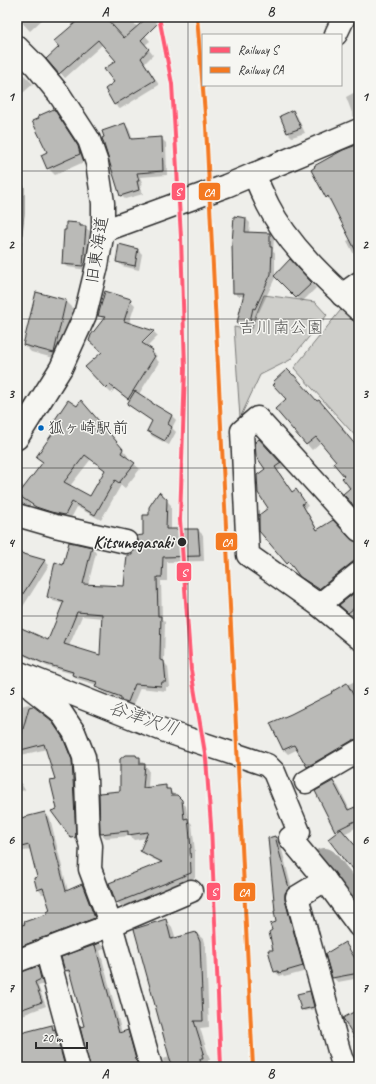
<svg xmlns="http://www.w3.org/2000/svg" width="376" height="1084" font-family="Caveat,'Klee One',sans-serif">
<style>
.green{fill:#cececa;stroke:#7c7c7a}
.water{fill:#a6a6a3;stroke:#757573}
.shadow{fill:#0003;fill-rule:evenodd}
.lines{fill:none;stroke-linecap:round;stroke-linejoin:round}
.shore{stroke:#5c5c5b;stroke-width:1}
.river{stroke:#a6a6a3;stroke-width:30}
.building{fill:#babab7;stroke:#2b2b2b;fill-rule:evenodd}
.minor-casing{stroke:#2b2b2b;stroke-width:25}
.minor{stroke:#f6f6f2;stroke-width:22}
.rail-1-casing{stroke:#f6f6f2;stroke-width:7}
.rail-2-casing{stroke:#f6f6f2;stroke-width:7}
.rail-1{stroke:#ff5973;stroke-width:4}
.rail-2{stroke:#f47921;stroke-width:4}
.grid{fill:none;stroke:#2b2b2b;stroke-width:1;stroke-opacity:0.55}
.bus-dot{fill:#0065bd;stroke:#f6f6f2;stroke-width:1.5}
.stop-dot{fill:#2b2b2b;stroke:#f6f6f2;stroke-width:1.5}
.labels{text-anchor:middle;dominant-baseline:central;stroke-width:3;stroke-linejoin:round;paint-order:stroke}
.bus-label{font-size:16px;fill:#2b2b2b;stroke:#f6f6f2;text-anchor:start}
.street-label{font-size:17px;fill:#2b2b2b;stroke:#f6f6f2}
.park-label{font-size:17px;fill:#545453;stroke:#f6f6f2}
.stop-label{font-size:17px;font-weight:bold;fill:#2b2b2b;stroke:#f6f6f2;text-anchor:end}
.water-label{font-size:18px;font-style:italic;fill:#565655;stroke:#f6f6f2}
.line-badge{stroke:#f6f6f2;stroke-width:1.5}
.badge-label{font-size:11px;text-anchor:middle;font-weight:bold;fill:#fff}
.neatline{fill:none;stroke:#2b2b2b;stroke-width:1.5}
.grid-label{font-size:13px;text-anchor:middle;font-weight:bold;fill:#2b2b2b}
</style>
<rect width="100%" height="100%" fill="#eeeeea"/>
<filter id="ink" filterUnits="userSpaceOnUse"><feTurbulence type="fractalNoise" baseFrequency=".025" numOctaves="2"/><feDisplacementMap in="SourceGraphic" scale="8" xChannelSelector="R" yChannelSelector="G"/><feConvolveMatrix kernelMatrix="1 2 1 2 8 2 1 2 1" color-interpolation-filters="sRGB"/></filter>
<g filter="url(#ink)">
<g class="green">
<polygon points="264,295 315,302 327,315 290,360 260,375 240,418 234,327 250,330"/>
<polygon points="344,306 359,321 359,440 294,368"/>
</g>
<polygon class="water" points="17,177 24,187 24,214 21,245 17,257"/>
<g class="shadow">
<polygon points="17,17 45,17 30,31"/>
<polygon points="84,17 135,17 131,20 150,41 145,45 153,55 145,63 159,85 120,109 115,105 106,90 115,82 118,61 103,44 65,78 48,59 61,48"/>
<polygon points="17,68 33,84 17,98"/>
<polygon points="359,90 359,124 354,118 346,97"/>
<polygon points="54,110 60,117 84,153 86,161 55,175 48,168 48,152"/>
<polygon points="293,112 297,116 305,133 292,137 288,133"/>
<polygon points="125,124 129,129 133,140 161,138 166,143 167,175 140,177 143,185 140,186 143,194 125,199 120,195"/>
<polygon points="359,145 359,264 347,241 351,239 332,203 326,197"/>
<polygon points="246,219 250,223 249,233 270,234 274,238 273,251 275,252 275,278 259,312 257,312 253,329 242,327 238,323 244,296 238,296 234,292"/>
<polygon points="80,224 90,231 87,270 67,267 63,264"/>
<polygon points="138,250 142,254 139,270 122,266 117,261"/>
<polygon points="295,265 316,288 302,302 275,276"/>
<polygon points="37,294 66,301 73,308 61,360 31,352 24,345"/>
<path d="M130,300L135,305L129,323L153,331L158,336L147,347L157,356L155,358L159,362L139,394L172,416L176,420L172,428L176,432L169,445L152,436L148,431L153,421L130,401L115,389L111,393L106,388L103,352L104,320L99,315ZM151,332H154L140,347L138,346Z"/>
<polygon points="317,402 324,406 347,433 346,434 359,450 359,510 350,490 347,486 349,484 346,476 337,461 321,442 312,450 276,409"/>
<path d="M77,407H86L128,456L127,458L140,469L125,488L121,485L101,520L77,507L70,520L42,513L30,504L29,509L17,505V481L25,488L43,463L37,457L57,427L54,424ZM91,459L106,471L90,497L70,486Z"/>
<polygon points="263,444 284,467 278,471 293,493 296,490 308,506 305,508 318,530 359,543 359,564 323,593 306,580 294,566 292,567 260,531 269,508 266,470"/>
<path d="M166,500L171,505V530H198L203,535L204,561L167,562V581H161L162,619L165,622L164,662L168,667L170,687H166V691L140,688L132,707L127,704L122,700L101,691L96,686L97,685L77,679L73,674L49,667L18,653L17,652V627L48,641L64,604L53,601L48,597L64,566L92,548L96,553L88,585L125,587L133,557L144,536L150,516ZM82,616L103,618L101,656L69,646Z"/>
<polygon points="17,529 22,534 17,553 44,561 49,565 17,616"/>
<polygon points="358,591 359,592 359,613 354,617 345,610"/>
<polygon points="359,679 359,744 312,771 307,767 298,749 288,754 284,750 271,723 291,715 334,694 333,692"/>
<polygon points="17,695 20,698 21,706 29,704 50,720 55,725 67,743 76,765 80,841 77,842 72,837 58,810 57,780 47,749 17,756"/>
<polygon points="139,758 149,770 148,788 165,786 186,806 188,820 192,824 195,852 195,878 122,907 117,902 161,863 146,855 141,850 146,838 134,840 130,836 106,838 101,834 121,792"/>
<polygon points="17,777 25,790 17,792"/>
<polygon points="333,782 338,786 350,810 355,808 359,812 359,826 344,834 359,850 359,877 341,858 342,856 338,833 316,792"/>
<polygon points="45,813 50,818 68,891 82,885 86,890 99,922 17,954 17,923 17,925 49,914 51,911 46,893 42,894 38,889 38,877 31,850 17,852 17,817 17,818 23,817 25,818"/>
<polygon points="275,837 280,842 293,893 307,971 284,977 282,975 280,976 275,972 275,951 277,923"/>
<polygon points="166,920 172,927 176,939 196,933 203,939 206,950 209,1027 200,1028 210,1060 208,1060 209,1065 208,1065 208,1067 164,1067 163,1059 170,1057"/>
<polygon points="345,943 349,948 357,960 359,959 359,983 354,979 338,982 333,978"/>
<polygon points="100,944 105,948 100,951 122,1033 127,1032 133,1037 141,1067 91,1067 85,1027 72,976 66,971 62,958"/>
<polygon points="38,968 42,972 45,984 38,986 46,1006 17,1017 17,974"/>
<polygon points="309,992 312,994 316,1009 304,1011 302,1009"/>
<polygon points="52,1026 58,1032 69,1067 17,1067 17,1035"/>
</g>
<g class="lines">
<path class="shore" d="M17,184C25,195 19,228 17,241"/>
<polyline class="river" points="324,863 359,906"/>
</g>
<g class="building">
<polygon points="82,17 105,17 124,38 148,17 162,17 163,18 141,40 149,49 141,58 155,80 114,105 105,89 114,82 104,69 116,61 98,40 59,74 46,59 59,47 54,41"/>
<polygon points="54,109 78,146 80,154 47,169 41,155 47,152 32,121 39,118 38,116"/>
<polygon points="293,110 301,128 287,133 280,116"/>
<polygon points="125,123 131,139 162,137 163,171 137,173 139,181 137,181 139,190 120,196 102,138 104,137 102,131"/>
<polygon points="359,144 359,257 328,196 326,198 311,170 315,167 314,166 343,150"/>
<polygon points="234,216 246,218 245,232 270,233 270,247 272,247 271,274 255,309 253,308 249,326 237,323 244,293 233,293 232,243"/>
<polygon points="66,222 80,223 80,226 86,226 83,266 62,264 64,230 66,230"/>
<polygon points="119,244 138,249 135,266 116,262"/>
<polygon points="290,259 312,283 296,298 274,276"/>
<polygon points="105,291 131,299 124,321 154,331 142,343 153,350 151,353 155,356 128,399 110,385 106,389 85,367 102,352 89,341 91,335 105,317 98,316"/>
<polygon points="36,292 66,300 54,353 23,345"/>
<polygon points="287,369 293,375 294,375 317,401 319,400 343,428 342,429 359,449 359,511 343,494 350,488 342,478 344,476 333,463 336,461 316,437 306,445 275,409 286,399 273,385 275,384 273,382"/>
<polygon points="135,391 152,402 152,403 172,415 168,424 172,427 165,441 147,431 152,421 127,404"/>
<path d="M68,400L77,406L81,400L123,449L121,453L135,463L119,483L115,480L95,515L72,502L65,515L51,512L36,507L18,495L43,462L36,457L57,427L52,424ZM85,455L105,470L90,496L64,482Z"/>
<polygon points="259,439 281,463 275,467 292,492 296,489 305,502 302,504 317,530 333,520 350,538 359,543 359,557 319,589 300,577 289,562 287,564 259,531 259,515 268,508 258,493 257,475 265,469 256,456 255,442"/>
<path d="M159,492L167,499L166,529H198L200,556L163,557L162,577H157L158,616H161L160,657V660L164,661L166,682H162L161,686L135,684L128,702L121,700V697L95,687L97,682L72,675L73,672L43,663L17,651V626L48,640L64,601L47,597L55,562L63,565L69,542L92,547L83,584L124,586L127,555H132V552L135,550L138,545V539L136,536L143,535V515H149V507ZM77,612L102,614L100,655L64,644Z"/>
<polygon points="17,552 45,560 17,603"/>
<polygon points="358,590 359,604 348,613 339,605"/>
<polygon points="347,683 359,706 359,739 353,740 307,767 294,745 283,750 270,723 291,714 332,693 331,692"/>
<polygon points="33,706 51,720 63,738 72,760 76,837 71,838 51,811 57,809 50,780 55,779 44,744 17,751 29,707"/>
<polygon points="125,755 136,755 137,757 140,757 140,764 145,764 143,788 166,785 166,789 170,789 171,795 177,795 182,800 184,819 188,818 191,848 190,848 191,873 116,903 109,883 162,862 140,851 148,832 128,835 128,831 100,834 99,793 120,791 120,759"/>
<polygon points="333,781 348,810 355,807 359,814 359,819 335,831 315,791"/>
<polygon points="45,812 66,891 82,884 95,918 17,948 17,927 25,924 24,922 47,914 47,912 50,910 43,888 37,890 34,878 37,877 29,845 17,848 17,819"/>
<polygon points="341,829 359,850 359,876 349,864 348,865 328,839"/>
<polygon points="275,836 289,888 285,893 285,900 303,966 279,973 278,971 274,972 268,950 273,950 269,932 272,930 270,924 276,922 274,911 275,911 268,838"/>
<polygon points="166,919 171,939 196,932 200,942 203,1021 194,1021 204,1053 202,1054 203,1059 200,1059 201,1067 172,1067 134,929"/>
<polygon points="345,942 359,965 359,973 332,978 325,954"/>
<polygon points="100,943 95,945 119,1033 128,1030 138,1067 90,1067 80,1027 84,1026 69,970 65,971 61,957"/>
<polygon points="38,966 41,979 35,982 42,1002 17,1011 17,973"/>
<polygon points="310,991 314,1007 301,1010 297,994"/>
<polygon points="359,1009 359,1045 343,1018"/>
<polygon points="52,1025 53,1030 55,1029 65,1067 17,1067 17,1034"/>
</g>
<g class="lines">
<g class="minor-casing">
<g id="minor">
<polyline points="336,34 344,17"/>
<polyline points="17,47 36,66 59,94 89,140 97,163 103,203 103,231 97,266 85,315 61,368 17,438"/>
<path d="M254,174C258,184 263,195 268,205C288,245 326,280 359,310"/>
<polyline points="103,231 226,186 359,130"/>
<polyline points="342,295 359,283"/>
<polyline points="17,515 55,526 126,542"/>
<polyline points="359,530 257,418 242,431 248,555 319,605 359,638"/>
<polyline points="319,605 359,573"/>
<polyline points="17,672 168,732 267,765 274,772 299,832 290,838 325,880 359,926"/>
<polyline points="35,680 32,689 60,711 74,732 84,757 86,779 88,836 91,846 90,869 111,925 151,1067"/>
<polyline points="306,782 359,751"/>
<polyline points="325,880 297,897 341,1058 346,1067"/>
<polyline points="46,949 78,1067"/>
<polyline points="17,961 111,925 191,891"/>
</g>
</g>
<use href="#minor" class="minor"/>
<g class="rail-1-casing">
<polyline id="rail-1" points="159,17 172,84 181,237 185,369 180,520 191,670 206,759 211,825 221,1067"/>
</g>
<g class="rail-2-casing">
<polyline id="rail-2" points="197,17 206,126 253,1067"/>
</g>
<use href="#rail-1" class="rail-1"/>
<use href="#rail-2" class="rail-2"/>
</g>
</g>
<path class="grid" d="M188,17V1067M17,171H359M17,319H359M17,468H359M17,616H359M17,765H359M17,913H359"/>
<circle class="bus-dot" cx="41" cy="428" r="3.5"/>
<circle class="stop-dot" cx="182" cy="542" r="5"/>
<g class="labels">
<g class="bus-label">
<text x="48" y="428">狐ヶ崎駅前</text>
</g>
<g class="street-label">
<text transform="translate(97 250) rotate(-81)">旧東海道</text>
</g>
<g class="park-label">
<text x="281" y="327">吉川南公園</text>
</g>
<g class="stop-label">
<text x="173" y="542">Kitsunegasaki</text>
</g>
<g class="water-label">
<text transform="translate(144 718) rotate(19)">谷津沢川</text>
</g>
</g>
<g class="line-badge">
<rect x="171" y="182" width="15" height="19" rx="4" fill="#ff5973"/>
<rect x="198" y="182" width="23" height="19" rx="4" fill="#f47921"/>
<rect x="215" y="532" width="23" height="19" rx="4" fill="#f47921"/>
<rect x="176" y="562" width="16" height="20" rx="4" fill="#ff5973"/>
<rect x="206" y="882" width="15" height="19" rx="4" fill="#ff5973"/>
<rect x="233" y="882" width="23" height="20" rx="4" fill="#f47921"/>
</g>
<g class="badge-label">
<text x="178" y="195">S</text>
<text x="209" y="196">CA</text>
<text x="227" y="546">CA</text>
<text x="184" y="576">S</text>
<text x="214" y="895">S</text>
<text x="244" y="896">CA</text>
</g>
<rect width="376" height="1084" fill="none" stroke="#f6f6f2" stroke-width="44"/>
<rect x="202" y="34" width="140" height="52" fill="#f6f6f2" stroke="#a5a5a2"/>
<rect x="210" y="47" width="20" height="6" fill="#ff5973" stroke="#a5a5a2"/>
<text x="238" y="54" font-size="12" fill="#2b2b2b">Railway S</text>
<rect x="210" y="67" width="20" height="6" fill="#f47921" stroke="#a5a5a2"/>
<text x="238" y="74" font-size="12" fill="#2b2b2b">Railway CA</text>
<path d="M36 1042v6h51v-6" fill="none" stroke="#2b2b2b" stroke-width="2"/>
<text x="42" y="1042" font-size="12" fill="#2b2b2b" stroke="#f6f6f2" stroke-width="3" paint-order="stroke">20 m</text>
<rect x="22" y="22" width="332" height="1040" class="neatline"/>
<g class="grid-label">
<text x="105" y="16">A</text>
<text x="271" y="16">B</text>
<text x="11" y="101">1</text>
<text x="365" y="101">1</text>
<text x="11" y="249">2</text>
<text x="365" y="249">2</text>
<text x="11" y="398">3</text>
<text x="365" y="398">3</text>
<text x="11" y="547">4</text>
<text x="365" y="547">4</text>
<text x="11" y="695">5</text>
<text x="365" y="695">5</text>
<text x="11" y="844">6</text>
<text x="365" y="844">6</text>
<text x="11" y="992">7</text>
<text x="365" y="992">7</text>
<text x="105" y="1078">A</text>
<text x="271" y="1078">B</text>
</g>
</svg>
